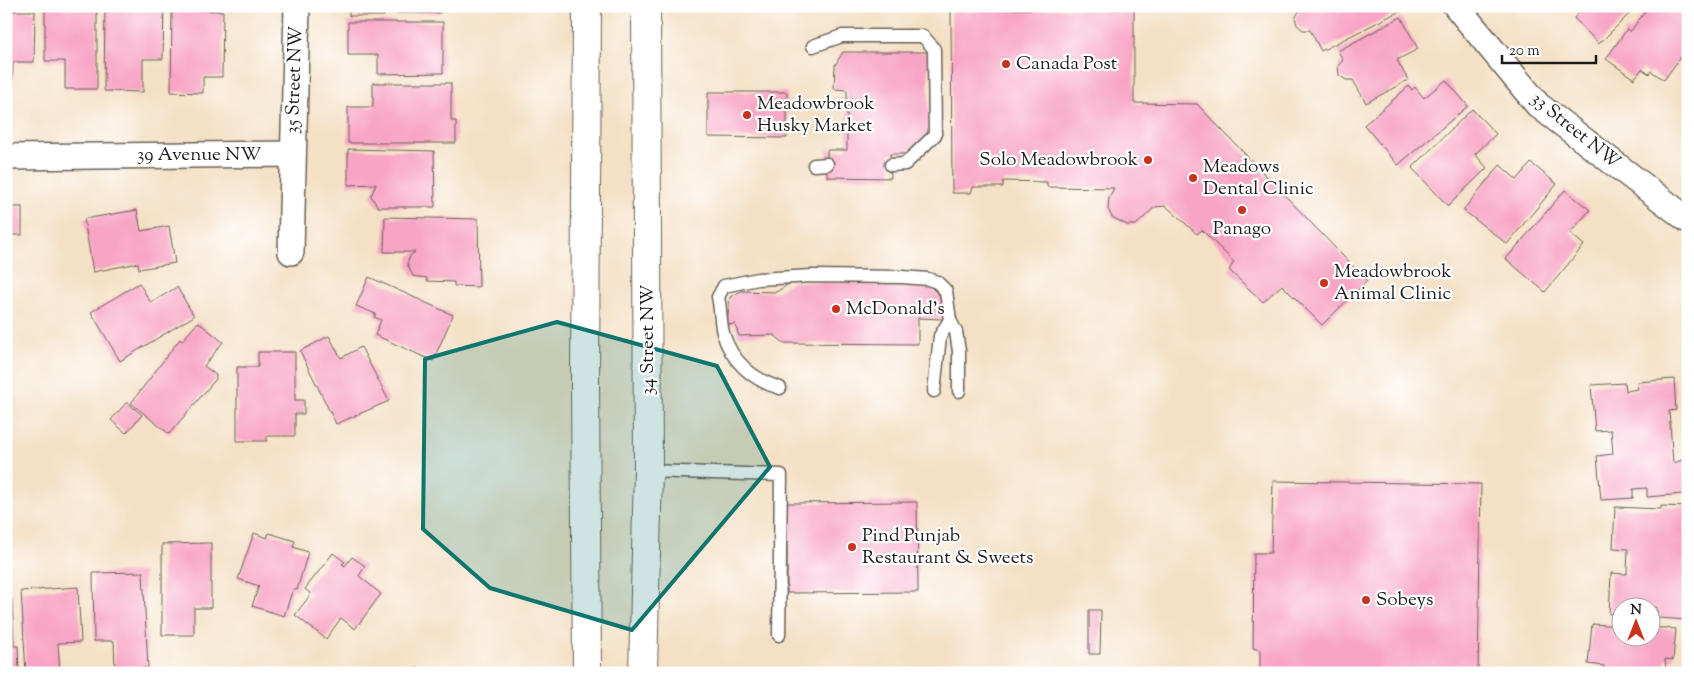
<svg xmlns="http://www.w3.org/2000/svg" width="1694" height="679" font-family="'Sorts Mill Goudy',serif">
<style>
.building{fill:#f8a5c5}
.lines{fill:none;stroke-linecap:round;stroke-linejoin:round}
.lane-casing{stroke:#686157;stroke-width:15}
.street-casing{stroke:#686157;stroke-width:28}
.secondary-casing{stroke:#686157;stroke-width:30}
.lane{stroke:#fff;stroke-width:12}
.street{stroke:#fff;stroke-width:25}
.secondary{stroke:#fff;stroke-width:28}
.marked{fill:#0f766e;fill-opacity:0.2;stroke:#0f766e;stroke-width:4;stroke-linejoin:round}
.poi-dot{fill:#c8321e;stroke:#fff;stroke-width:2}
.labels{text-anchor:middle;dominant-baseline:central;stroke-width:4.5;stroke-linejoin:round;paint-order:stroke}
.poi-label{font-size:19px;fill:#1c1c1c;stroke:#fff;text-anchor:start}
.street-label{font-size:19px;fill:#1c1c1c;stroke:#fff}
</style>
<rect width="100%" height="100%" fill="#fff"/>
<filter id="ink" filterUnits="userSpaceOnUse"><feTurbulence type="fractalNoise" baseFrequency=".02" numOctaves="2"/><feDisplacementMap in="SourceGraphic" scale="10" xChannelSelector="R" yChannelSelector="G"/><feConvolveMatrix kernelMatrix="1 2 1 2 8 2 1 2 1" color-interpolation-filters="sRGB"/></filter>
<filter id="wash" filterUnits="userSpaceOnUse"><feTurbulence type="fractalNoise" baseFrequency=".0096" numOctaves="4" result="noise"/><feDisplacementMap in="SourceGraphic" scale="20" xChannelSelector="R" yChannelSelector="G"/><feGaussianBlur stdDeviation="1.12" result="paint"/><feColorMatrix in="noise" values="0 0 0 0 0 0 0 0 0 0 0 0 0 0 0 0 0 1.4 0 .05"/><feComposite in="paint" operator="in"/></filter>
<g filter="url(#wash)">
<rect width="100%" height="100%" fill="#f4e0c5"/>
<g id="blocks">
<g class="building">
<polygon points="45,6 97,6 97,89 65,89 65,61 45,61"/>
<polygon points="105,6 164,6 163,59 143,59 143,92 104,91"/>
<polygon points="349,6 440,6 440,13 384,13 384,16 349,16"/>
<polygon points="1298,6 1398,6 1400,11 1321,51 1310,30 1303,30 1297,25 1295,18 1300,10"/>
<polygon points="1586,6 1637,6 1599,44 1574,18"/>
<polygon points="1649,6 1688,6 1688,47 1664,80 1651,71 1649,74 1642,69 1634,79 1606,59 1627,29 1630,32"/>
<polygon points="951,9 1134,9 1134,103 1197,104 1367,281 1322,325 1282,285 1263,302 1229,270 1234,262 1202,230 1197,234 1166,206 1155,207 1136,225 1127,225 1112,217 1108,209 1109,198 1114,188 1047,187 1047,182 1003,181 1003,187 973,187 971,193 952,193"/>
<polygon points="172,10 223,11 222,77 203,77 203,93 171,92"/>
<polygon points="6,11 35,11 34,62 13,62 12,92 6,91"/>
<polygon points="1401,17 1418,49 1397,60 1408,80 1366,103 1353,80 1346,80 1339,75 1338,66 1343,60 1338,51"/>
<polygon points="348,22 443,22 443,73 378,74 378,55 348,55"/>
<polygon points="843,52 928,52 929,137 908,154 890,154 891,178 827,177 827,150 847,150 847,90 834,89 835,65"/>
<polygon points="1446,80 1468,106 1398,165 1364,125 1409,86 1412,90 1415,87 1424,98"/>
<polygon points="373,83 451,83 451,121 456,121 456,143 348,143 348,107 373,107"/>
<polygon points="708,92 787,92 787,138 708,137"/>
<polygon points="1472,109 1496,134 1475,154 1487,168 1448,206 1412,168"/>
<polygon points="348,149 434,151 435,207 378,207 371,196 376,184 348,185"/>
<polygon points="1531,163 1557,184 1507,244 1463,210 1500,165 1517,180"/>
<polygon points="1565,190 1590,210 1570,233 1584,245 1545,292 1506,259"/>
<rect x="6" y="207" width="16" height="28"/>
<polygon points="137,210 141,231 169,226 175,263 139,269 138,263 93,272 84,219"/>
<polygon points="385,217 478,219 479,287 454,286 454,282 427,281 427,278 413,276 407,264 410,256 415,252 384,252"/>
<polygon points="369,277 453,315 433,361 375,335 381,320 374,317 376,314 356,306"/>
<polygon points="792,282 922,283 931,287 943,299 943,319 918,318 918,344 784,343 774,335 739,336 735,324 727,325 730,297 736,294 741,291 776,292"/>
<polygon points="139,283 151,303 177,287 194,316 120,361 91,312"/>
<polygon points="198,322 223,342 204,366 216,375 216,379 169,434 131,403 180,339 182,341"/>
<polygon points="329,336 341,358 361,347 389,401 336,424 300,351"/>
<polygon points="258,352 295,352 295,400 304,400 304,414 295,414 295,436 267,436 267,441 237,441 237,367 258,367"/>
<polygon points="1674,379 1676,410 1669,411 1673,463 1686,459 1683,494 1647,497 1647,488 1633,489 1633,498 1601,500 1597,456 1613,454 1611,430 1595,431 1591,385 1625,383 1626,391 1638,389 1637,382"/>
<polygon points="127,402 142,415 126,433 111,420"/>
<polygon points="1273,481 1481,484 1478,673 1260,673 1260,650 1253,648 1254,553 1271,553"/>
<polygon points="917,502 918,592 787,593 787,503"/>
<polygon points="1661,506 1688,507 1686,546 1688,546 1688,582 1686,582 1685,588 1688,588 1688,620 1657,618 1657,607 1622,606 1622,615 1609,614 1611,573 1627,574 1628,549 1613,548 1615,507 1661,509"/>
<polygon points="254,533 267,538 269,533 295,541 293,547 308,552 297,590 293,589 284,616 252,606 259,586 238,579"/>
<polygon points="211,543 211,608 194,608 194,635 162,635 162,544"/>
<polygon points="333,553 345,562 342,564 345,566 352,557 365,566 359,576 381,594 355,629 341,618 326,639 295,615 311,594 305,589"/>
<polygon points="143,572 148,668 141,668 141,671 122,672 121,668 115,668 114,641 94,641 93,573"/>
<polygon points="78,587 81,642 58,643 60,672 26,673 21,591"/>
<polygon points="12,599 14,646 18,646 19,673 6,673 6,600"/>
<polygon points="1089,610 1101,610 1100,654 1089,654"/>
<polygon points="1592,624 1622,626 1622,636 1652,636 1652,627 1676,629 1673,660 1665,659 1666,673 1603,673 1604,666 1588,664"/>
<polygon points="418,668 419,673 395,673 395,672"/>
</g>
</g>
</g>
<g filter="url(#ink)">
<use href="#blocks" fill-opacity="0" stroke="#686157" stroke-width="1"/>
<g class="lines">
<g class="lane-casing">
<g id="lane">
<polyline points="813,46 842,36 923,36 934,49 935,135 905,164 891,165"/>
<polyline points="814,165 827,164"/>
<path d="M780,388C753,380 731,361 723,333C720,321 721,309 718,297L724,286L758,279L812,276L902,277L928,279L937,282L946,291L950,320L956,332L959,351V391"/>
<polyline points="934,391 940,336 950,320"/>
<polyline points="648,471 781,475 779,635"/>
</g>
</g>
<g class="street-casing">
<g id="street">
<polyline points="1456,6 1538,105 1688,220"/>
<polyline points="6,157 293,154"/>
<polyline points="291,252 297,6"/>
</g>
</g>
<g class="secondary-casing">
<g id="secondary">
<polyline points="587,6 585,380 587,673"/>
<polyline points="643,673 648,471 646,6"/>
</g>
</g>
<use href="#lane" class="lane"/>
<use href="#street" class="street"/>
<use href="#secondary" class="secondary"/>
</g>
</g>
<path class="marked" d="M557,322L717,366L770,467L632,630L490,588L423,529L425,359Z"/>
<g class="poi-dot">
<circle cx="1006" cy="64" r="5"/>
<circle cx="747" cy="115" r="5"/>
<circle cx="1148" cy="160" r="5"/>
<circle cx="1193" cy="178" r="5"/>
<circle cx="1242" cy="210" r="5"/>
<circle cx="1324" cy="283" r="5"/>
<circle cx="836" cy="309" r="5"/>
<circle cx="852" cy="547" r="5"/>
<circle cx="1366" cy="600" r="5"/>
</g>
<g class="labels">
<g class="poi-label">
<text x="1016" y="64">Canada Post</text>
<text x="757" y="104">Meadowbrook<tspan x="757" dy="22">Husky Market</tspan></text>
<text x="1138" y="160" text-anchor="end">Solo Meadowbrook</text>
<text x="1203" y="167">Meadows<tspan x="1203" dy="22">Dental Clinic</tspan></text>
<text x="1242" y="229" text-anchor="middle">Panago</text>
<text x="1334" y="272">Meadowbrook<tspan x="1334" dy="22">Animal Clinic</tspan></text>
<text x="846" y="309">McDonald's</text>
<text x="862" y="536">Pind Punjab<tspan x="862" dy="22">Restaurant &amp; Sweets</tspan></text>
<text x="1376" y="600">Sobeys</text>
</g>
<g class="street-label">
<text transform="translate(295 80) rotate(-88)">35 Street NW</text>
<text transform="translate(1575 131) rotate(39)">33 Street NW</text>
<text x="199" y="155">39 Avenue NW</text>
<text transform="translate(648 340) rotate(-90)">34 Street NW</text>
</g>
</g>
<rect width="1694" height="679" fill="none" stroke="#fff" stroke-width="25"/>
<g transform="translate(1636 622)"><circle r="24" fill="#ffffff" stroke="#a4a4a4"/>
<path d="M0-4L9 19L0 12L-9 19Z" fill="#c8321e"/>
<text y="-8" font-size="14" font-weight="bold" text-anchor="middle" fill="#1c1c1c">N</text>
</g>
<path d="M1502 55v8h94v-8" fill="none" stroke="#1c1c1c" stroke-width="2.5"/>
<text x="1509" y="55" font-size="15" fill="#1c1c1c" stroke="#ffffff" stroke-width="4" paint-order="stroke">20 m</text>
</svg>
